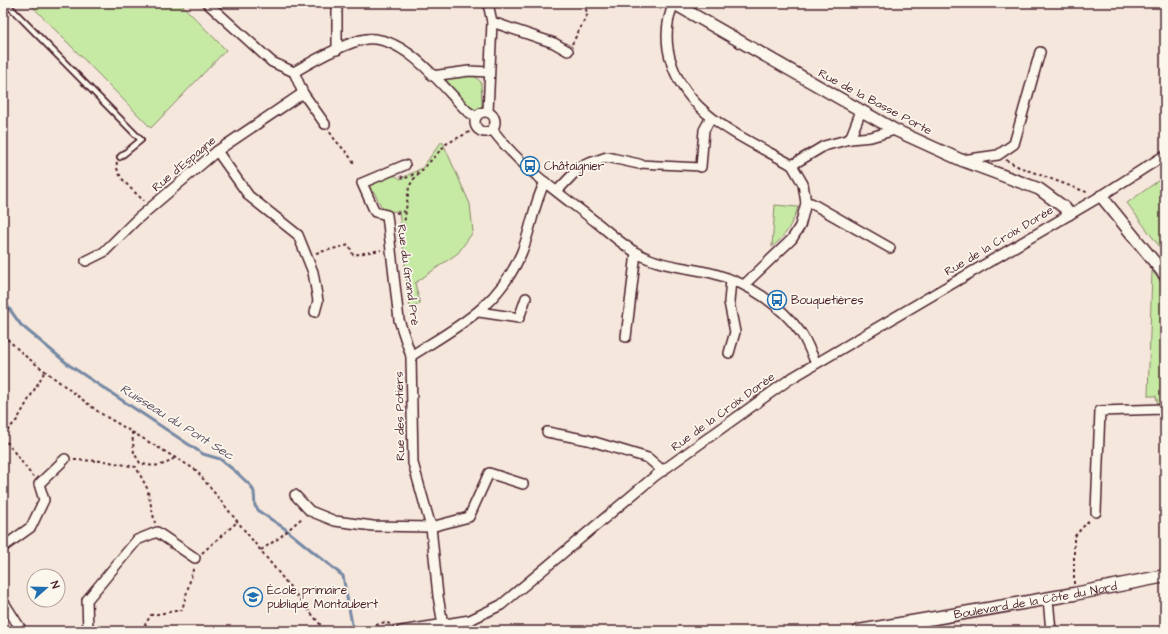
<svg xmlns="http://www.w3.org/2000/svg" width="1168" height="634" font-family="'Architects Daughter',sans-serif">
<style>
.green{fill:#c6eaa4;stroke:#888468}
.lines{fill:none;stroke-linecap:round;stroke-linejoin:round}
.stream{stroke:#7689a4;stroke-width:3}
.service-casing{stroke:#4a1f2b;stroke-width:8}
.pedestrian-casing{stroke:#4a1f2b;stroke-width:10}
.minor-casing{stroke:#4a1f2b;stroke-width:12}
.tertiary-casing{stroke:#4a1f2b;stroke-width:14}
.secondary-casing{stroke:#4a1f2b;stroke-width:15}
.path{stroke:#4a1f2b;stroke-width:2;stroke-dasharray:3 3;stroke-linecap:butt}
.service{stroke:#fbf7ec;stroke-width:4.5}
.pedestrian{stroke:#fbf7ec;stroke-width:7}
.minor{stroke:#fbf7ec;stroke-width:9}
.tertiary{stroke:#fbf7ec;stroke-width:11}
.secondary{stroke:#fbf7ec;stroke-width:12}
.labels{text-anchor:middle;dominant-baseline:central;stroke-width:3.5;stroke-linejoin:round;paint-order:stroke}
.street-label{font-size:12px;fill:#4a1f2b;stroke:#fbf7ec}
.poi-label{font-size:12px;fill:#4a1f2b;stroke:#fbf7ec;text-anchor:start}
.water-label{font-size:13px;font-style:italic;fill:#605467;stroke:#fbf7ec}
</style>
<rect width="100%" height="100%" fill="#f6e7dc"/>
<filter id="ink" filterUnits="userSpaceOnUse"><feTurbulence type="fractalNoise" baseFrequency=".025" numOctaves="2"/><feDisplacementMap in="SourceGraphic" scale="8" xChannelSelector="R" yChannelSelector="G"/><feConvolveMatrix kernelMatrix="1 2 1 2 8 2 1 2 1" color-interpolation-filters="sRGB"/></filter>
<g filter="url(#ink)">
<g class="green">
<polygon points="29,3 180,3 226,50 151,128"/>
<polygon points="462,74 473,75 481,82 482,104 481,110 475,111 471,109 442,79 460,77"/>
<path d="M442,141L470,204L473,232L458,253L415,283L420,304L410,308L399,211L384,212L374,192L371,193L368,188L369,184C379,180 391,170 400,179L422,168Z"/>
<polygon points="1165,176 1165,254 1127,203"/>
<path d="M775,205L798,207C793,223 785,237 772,247Z"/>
<polygon points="1152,271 1165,287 1165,353 1161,354 1163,405 1158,405 1156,396 1148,396"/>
</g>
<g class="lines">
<polyline class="stream" points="3,300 21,325 69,365 203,454 220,459 235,471 251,486 254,492 255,506 260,512 284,528 343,576 352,624 356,631"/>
<g class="service-casing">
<polyline id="service" points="6,3 141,140 120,157"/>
</g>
<g class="pedestrian-casing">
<polyline id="pedestrian" points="639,164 701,167"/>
</g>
<g class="minor-casing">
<g id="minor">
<polyline points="207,3 272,62 294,72"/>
<polyline points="337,3 337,50"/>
<path d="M674,4C667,18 666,34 668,49C679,113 741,136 792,165L824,146L850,139L871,137L895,130"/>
<polyline points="3,5 5,3"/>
<polyline points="492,22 554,43 568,51"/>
<path d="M294,72C311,62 347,42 366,39C405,35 442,86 467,111L476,117"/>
<polyline points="294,72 303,93 325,124"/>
<polyline points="432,76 469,71 489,72"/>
<circle cx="485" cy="122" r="10"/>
<polyline points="488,112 492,22 488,3"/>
<path d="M492,129C519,166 560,194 596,222C609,232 622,245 637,253C661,267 688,267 715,274C748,283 781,305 801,333C807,342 811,353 816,363"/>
<polyline points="850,139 861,111"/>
<polyline points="217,151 249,196 298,235 313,272 318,301 315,312"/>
<polyline points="962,160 998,155 1014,144 1040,52"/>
<polyline points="405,165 362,183 375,212 387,215 399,320 411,356"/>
<polyline points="701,167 704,130 710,119"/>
<polyline points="557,191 581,166 607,157 639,164"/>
<polyline points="806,203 811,203 890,248"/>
<polyline points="86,261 104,252 135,221 217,151 303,93"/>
<polyline points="745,284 792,239 800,226 806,203 803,184 792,165"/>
<polyline points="479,312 519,318 526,298"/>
<polyline points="626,337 636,253"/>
<polyline points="729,353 735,332 729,302 731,280"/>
<polyline points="547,432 588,440 648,458 663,471"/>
<polyline points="295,495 310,511 335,521 373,526 431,527 469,517 489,473 523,484"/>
<polyline points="1096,512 1100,411 1165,409"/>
<polyline points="3,547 31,527 44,500 39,484 65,459"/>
<polyline points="1048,599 1051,631"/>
<polyline points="3,601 22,631"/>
<path d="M443,625L438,596L431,527L413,463L411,356C458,326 497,308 521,254C531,231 533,205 545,182"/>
<polyline points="88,631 87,600 137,540 157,532 195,558"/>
<polyline points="401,631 470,620 501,605 655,476 790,379 1101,196 1165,155"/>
</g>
</g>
<g class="tertiary-casing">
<g id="tertiary">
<polyline points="673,3 895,130 961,160 1039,189 1065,208 1069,214"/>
<polyline points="1101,196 1165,275"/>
</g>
</g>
<g class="secondary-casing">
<g id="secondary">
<path id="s1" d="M859,631L1074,594L1165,576"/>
</g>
</g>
<g class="path">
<polyline points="572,44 587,15 585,3"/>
<path d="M330,132C337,145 348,151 354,164"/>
<polyline points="1006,160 1019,167 1089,193"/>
<path d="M117,162C114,176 135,192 144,201"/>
<polyline points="401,176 404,179 418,172"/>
<polyline points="396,213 406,211"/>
<polyline points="398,235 403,233 409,187 413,180 446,144 477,128"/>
<polyline points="316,253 349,245 353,255 381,250"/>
<polyline points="3,335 24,355 100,413 196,470 319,623 327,631"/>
<path d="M132,432L134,453L140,463C151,467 166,467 175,457"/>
<polyline points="3,435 17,420 45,371"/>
<polyline points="3,437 33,477"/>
<polyline points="74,460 104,461 136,467 147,488 155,523"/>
<polyline points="261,550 279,538 303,517"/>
<polyline points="202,553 237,522"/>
<polyline points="1074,584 1074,537 1090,519"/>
<polyline points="141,631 151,615 182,610 194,566"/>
<polyline points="375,631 376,625 385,622 394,626"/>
</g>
<use href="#service" class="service"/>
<use href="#pedestrian" class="pedestrian"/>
<use href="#minor" class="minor"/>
<use href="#tertiary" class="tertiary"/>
<use href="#secondary" class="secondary"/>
</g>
</g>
<defs>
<g id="bus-ring" transform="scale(1)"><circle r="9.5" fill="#fbf7ec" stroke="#1f6fb2" stroke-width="1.5"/><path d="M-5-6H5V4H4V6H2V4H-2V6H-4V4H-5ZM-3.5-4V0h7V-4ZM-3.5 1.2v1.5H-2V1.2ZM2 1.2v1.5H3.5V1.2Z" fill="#1f6fb2"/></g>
<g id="school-ring" transform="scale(1)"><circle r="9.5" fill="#fbf7ec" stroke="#1f6fb2" stroke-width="1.5"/><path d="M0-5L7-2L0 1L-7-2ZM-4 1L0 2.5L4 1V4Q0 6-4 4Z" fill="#1f6fb2"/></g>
</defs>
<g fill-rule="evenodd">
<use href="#bus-ring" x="530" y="166"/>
<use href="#bus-ring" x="777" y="300"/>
<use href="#school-ring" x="253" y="597"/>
</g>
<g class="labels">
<g class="street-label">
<text transform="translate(875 102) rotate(28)">Rue de la Basse Porte</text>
<text transform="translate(184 164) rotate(-40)">Rue d'Espagne</text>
<text transform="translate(999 241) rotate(-31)">Rue de la Croix Dorée</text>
<text transform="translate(408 275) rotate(82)">Rue du Grand Pré</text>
<text transform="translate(723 412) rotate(-36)">Rue de la Croix Dorée</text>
<text transform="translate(400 416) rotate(-91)">Rue des Potiers</text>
<text stroke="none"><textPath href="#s1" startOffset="179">Boulevard de la Côte du Nord</textPath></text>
</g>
<g class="poi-label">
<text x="544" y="166">Châtaignier</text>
<text x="791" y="300">Bouquetières</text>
<text x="267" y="590">École primaire<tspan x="267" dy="14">publique Montaubert</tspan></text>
</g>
<g class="water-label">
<text transform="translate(177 422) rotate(32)">Ruisseau du Pont Sec</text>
</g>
</g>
<rect width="1168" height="634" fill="none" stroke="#fbf7ec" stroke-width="16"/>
<rect x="8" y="8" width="1152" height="618" fill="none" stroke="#4a1f2b" stroke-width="1.5" filter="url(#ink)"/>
<g transform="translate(46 588) rotate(70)"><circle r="19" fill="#fbf7ec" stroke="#b4a19f"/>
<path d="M0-3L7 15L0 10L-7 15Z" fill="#1f6fb2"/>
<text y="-6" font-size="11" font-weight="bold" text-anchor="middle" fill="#4a1f2b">N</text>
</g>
</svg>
